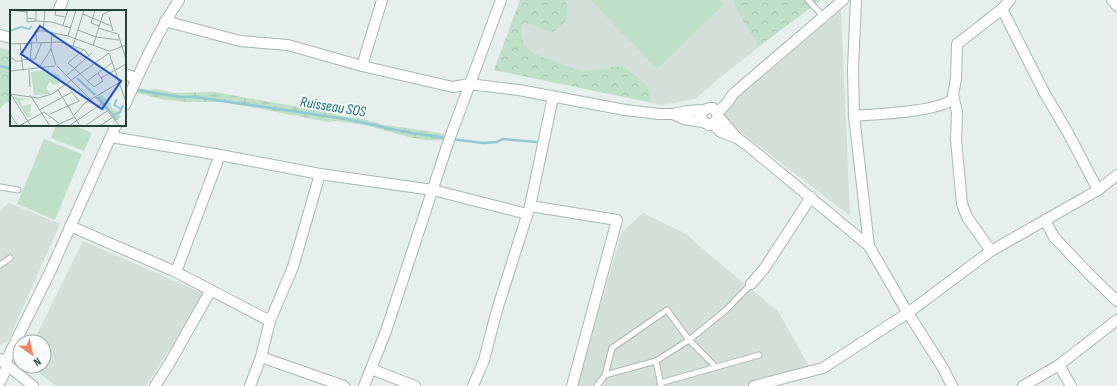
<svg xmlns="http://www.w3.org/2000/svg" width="1117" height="386" font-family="'Sofia Sans Condensed',sans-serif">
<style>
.built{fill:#d4dfda}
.forest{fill:url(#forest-crowns)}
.wetland{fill:url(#wetland-marsh)}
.park{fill:#bfe0c8}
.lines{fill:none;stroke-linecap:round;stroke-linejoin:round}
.stream{stroke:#8ec9d4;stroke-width:2.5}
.lane-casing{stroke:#a8b8b2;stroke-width:7}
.street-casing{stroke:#a8b8b2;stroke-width:12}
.lane{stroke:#fff;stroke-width:5}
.street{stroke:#fff;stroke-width:10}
.labels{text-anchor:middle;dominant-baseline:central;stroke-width:3.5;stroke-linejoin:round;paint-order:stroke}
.water-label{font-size:15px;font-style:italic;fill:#1c6f80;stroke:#f7fbf9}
.inset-river{fill:none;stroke:#8ec9d4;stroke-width:2}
.inset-road{fill:none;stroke:#98aaa4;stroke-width:1}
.view{fill:#1d4ed8;fill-opacity:0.15;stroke:#1d4ed8;stroke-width:2}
.inset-edge{fill:none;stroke:#24423a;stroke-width:2}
</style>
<defs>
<pattern id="forest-crowns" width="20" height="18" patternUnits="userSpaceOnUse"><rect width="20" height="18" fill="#bfe0c8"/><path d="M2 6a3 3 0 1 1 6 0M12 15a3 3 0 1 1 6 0" fill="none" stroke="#a4c1ad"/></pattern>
<pattern id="wetland-marsh" width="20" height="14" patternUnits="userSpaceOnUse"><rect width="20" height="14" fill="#bfe0c8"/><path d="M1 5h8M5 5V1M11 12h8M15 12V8" fill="none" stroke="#a4c1ad"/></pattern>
</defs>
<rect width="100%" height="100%" fill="#e6efeb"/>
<g class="built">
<polygon points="520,0 821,0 783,28 722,76 695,99 662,105 494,70"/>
<polygon points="841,10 847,144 850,216 724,119 727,107"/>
<polygon points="9,203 60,224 8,341 0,345 0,211"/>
<polygon points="643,213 686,234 712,257 778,311 810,368 743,386 577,386 622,232"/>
<polygon points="83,241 205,294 146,386 56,386 30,366 44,366 44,342 33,342"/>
</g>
<g class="forest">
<path d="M520,0H565C572,16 565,24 552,32C541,30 534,23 523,23C515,50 539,57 559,62L562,65L582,71L622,66L632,72L645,84L649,90L650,97L649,102L494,70Z"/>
<polygon points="733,0 821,0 759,46 741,18"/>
<polygon points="0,48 11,51 11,103 6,102 0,109"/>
</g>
<path class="wetland" d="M125,86L149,90L155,89L175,93L214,92L332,113L344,117L360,118L380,124L439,133L444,134V140C412,143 383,127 353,123C344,122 337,120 328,122L262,109L222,102H184L161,99L125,90Z"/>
<g class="park">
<polygon points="591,0 720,0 724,4 657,69"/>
<polygon points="56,125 73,125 92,133 84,151 51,138"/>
<polygon points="44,139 82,154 55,220 17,204"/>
</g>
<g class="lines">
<g class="stream">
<polyline points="0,66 11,69"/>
<polyline points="136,90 180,97 195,97 346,119 405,132 446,138"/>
<polyline points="451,139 483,143 497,142 503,139 536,142"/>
</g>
<g class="lane-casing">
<g id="lane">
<polyline points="808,0 823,16"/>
<polyline points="0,187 18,190"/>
<polyline points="0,265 10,258"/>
<polyline points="656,361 661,386"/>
<polyline points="605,375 656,361 689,340 726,310 751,284"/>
<polyline points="660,383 759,355"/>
<polyline points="597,386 605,375 612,348 667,310 689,340 716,367"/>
</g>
</g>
<g class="street-casing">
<g id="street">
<polyline points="856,0 853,69 854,116 869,246"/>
<polyline points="1112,0 1117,6"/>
<polyline points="1002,9 1044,92 1068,133 1098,190"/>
<polyline points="58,11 63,0"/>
<polyline points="165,21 240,41 288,45 362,66 453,87 469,84 519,90 625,110 659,114 673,114 687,111 703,110 710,108 713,108 717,113 718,116 715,122 709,125 703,122 701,116 703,110"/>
<polyline points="0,35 11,38"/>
<polyline points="362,66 382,0"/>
<polyline points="125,74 136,78"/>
<path d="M125,105C141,69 157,33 179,0"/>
<polyline points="717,113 727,103 733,94 843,0"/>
<polyline points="673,114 684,119 703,122"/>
<polyline points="718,116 737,138"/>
<path d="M854,116C878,114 936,112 954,99"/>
<polyline points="712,124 721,132 737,138 748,146 869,246 903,305 943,368 952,386"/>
<polyline points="111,137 220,155"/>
<polyline points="530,206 617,220 572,386"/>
<polyline points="1045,220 1054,237 1088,273 1117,301"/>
<polyline points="70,226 176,272"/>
<polyline points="991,251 967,217 962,204 956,140 957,112 953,95 956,79 957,44 1002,9 1010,0"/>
<polyline points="751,284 764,269 811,197"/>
<polyline points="270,321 176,272 220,155 320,174 433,190 527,214"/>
<polyline points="261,357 344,386"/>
<polyline points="0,359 33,386"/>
<polyline points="5,363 50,272 116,125"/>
<polyline points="1059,365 1117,320"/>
<polyline points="371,369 415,386"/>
<polyline points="0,382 8,365"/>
<polyline points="155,386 169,364 211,290"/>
<polyline points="250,386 261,357 270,321 293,267 320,174"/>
<polyline points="364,386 386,331 448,143 501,0"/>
<polyline points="473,386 484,360 497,310 530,206 553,97"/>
<polyline points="754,386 823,368 909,312 991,251 1098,190 1117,175"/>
<polyline points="1023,386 1059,365 1071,386"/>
</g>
</g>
<use href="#lane" class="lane"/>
<use href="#street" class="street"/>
</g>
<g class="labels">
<g class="water-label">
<text transform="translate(333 107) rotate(9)">Ruisseau SOS</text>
</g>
</g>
<g transform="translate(10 10)">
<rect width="116" height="116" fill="#e6efeb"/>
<path d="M39,59L40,71L36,79L41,84L24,85L21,62ZM91,85L101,93L102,98L111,103L109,104L111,107L107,110L87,87ZM4,87L19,89L22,92L16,89L10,91L12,96L21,94V101L18,102L22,106L18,108Z" fill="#bfe0c8"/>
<path d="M39.5 69a5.5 5.5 0 1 1 11 0a5.5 5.5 0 1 1-11 0Z" fill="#bfe0c8"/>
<path class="inset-river" d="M0,21L11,17L19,19L22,16M67,68L85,85M88,87L107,110M107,89L104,95L111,99M104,105L110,102L113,95"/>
<path class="inset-road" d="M0,0L17,2M17,0V8L25,9M26,0V11L42,12L61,18M35,0L33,21L58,26M46,0L45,5L55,7M66,0L58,26L99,41M85,0L81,13L89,16M73,4L101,16M99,7L103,21M17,8V12L26,11M53,15L58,0M88,18L108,24L116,49M68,20L86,27L109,30M42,22L41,39L46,55M27,32L25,21H33M10,33L13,61M0,34L50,32L75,40L79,46M63,36L74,0M83,36L93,4L102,0M100,41L116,35M99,43L116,92M0,47L6,51H12M20,49L22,31M12,50L25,49L32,32M47,56L81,90M29,58L41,39M64,58L84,77L93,71L88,63M64,58L58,53L73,40M19,60L20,77M0,61L45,56M57,65L82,43M91,68L116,54M77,71L103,52M48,80L70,116M0,83L21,116M0,84L28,88L42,84L99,43M20,85L40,116M86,87L109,115M29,100L62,82L69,91L40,104M0,104L8,116M64,105L75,93L110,72M9,116L34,102L49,113M45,116L65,107M59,116L91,94M75,116L97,101M90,116L103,107"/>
<path class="view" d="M30,16L111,71L92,99L11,44Z"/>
<rect width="116" height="116" class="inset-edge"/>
</g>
<g transform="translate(32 354) rotate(146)"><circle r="19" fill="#f7fbf9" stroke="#a3b1ad"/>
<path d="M0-3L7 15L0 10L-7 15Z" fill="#f4845f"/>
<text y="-6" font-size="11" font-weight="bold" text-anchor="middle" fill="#24423a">N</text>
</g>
</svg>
